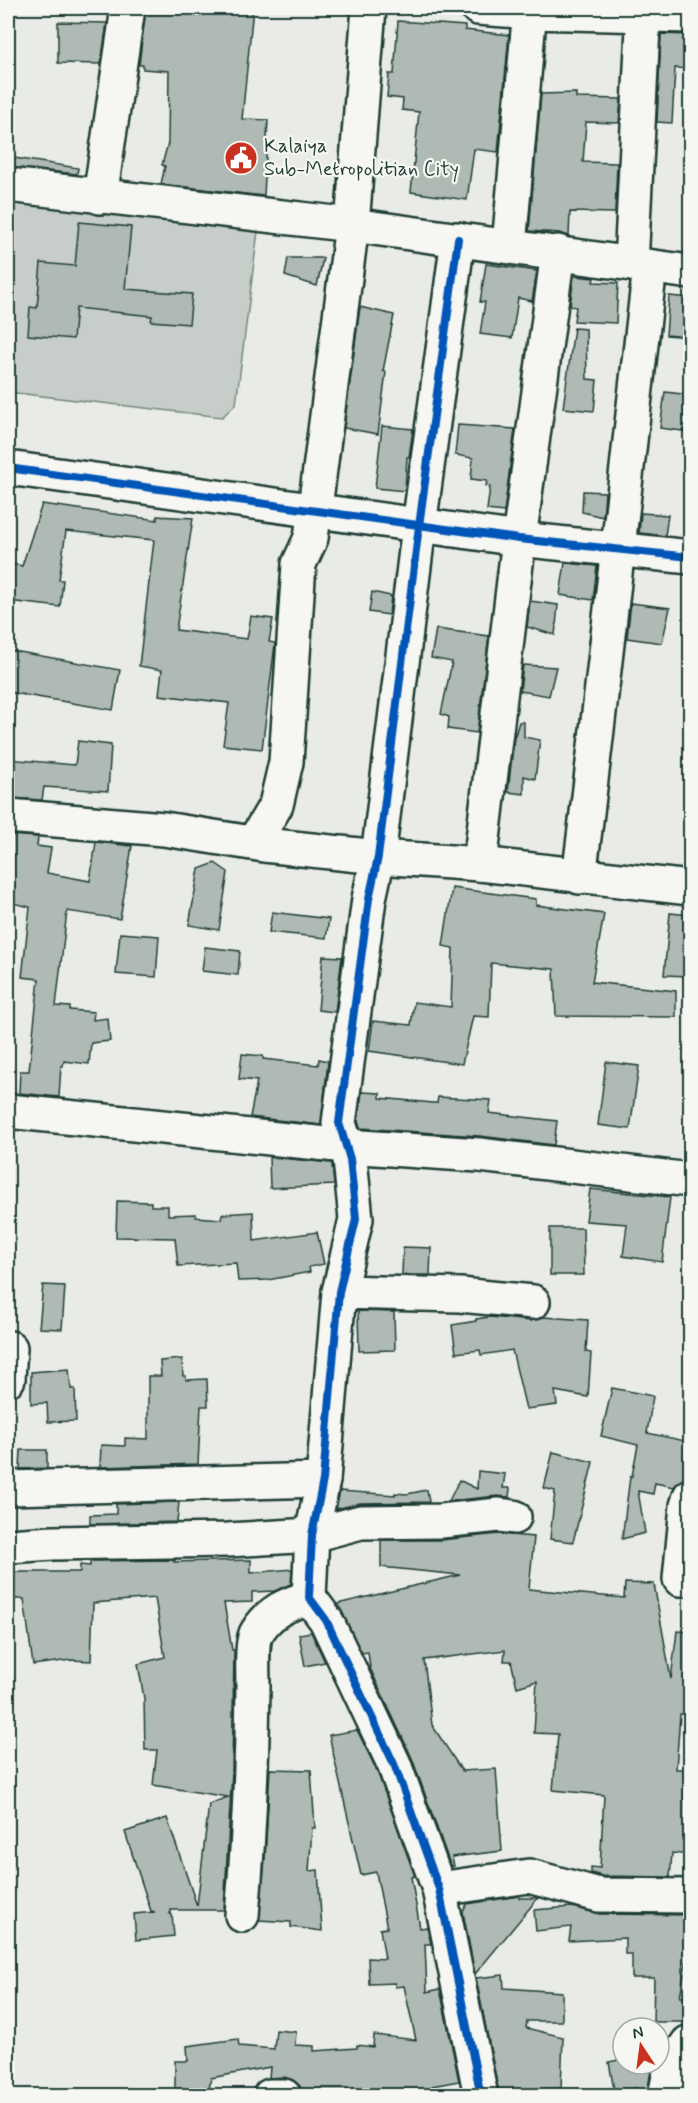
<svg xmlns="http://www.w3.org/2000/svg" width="698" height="2103" font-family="Mynerve,sans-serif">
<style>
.green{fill:#c7cec9;stroke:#73867e;stroke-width:1.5}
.building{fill:#b0bab5;stroke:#1f3d34;stroke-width:1.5}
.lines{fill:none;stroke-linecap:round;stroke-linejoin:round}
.minor-casing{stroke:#1f3d34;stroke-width:38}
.minor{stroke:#f6f6f2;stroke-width:33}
.cycleway-casing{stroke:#f6f6f2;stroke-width:11}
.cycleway{stroke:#0057b8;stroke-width:8}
.labels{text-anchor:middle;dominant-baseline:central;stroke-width:4.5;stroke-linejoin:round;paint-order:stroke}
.poi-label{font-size:20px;fill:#1f3d34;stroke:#f6f6f2;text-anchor:start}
</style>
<rect width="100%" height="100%" fill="#e9ebe7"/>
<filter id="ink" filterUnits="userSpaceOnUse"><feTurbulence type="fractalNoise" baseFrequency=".0167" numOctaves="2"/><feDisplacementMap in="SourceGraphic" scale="12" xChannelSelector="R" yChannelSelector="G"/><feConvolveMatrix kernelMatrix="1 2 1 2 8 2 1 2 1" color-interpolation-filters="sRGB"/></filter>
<g filter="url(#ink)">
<polygon class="green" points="8,198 259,223 236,404 222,417 8,392"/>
<g class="building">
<polygon points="146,8 253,8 242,119 268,120 264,196 161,184 165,166 162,165 168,143 169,71 143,69 143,65 139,65"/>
<polygon points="398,21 465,26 465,30 509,35 498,152 474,149 467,200 411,192 419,112 402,110 403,99 387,97 389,74 394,74"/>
<polygon points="58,22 107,23 101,64 58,63"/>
<polygon points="661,34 690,35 690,69 675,68 672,123 657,122"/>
<polygon points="576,93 576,98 621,99 619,123 586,122 583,162 617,163 615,213 570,212 569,236 560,233 529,231 541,94"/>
<polygon points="8,157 78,168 77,174 8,167"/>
<polygon points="79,222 131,227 125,289 192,294 189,324 151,321 152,316 76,308 73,339 28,335 30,307 37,308 41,263 75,266"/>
<polygon points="288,258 323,258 317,286 285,276"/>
<polygon points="486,264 537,271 532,301 518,298 512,338 480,334 485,302 480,302"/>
<polygon points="574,276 594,278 593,282 618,283 616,323 574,321 576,307 570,306"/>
<polygon points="669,296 690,298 690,337 666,335"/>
<polygon points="360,307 394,315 383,371 386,372 378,434 344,428"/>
<polygon points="574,328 586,329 587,379 597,380 594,411 563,408"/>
<polygon points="665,392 690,395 690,432 660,428"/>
<polygon points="458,425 515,429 504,512 487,510 490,487 486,486 487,481 471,479 473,458 455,455"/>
<polygon points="382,426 413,429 409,457 407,457 405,491 375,488"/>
<polygon points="583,491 605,492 603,517 582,512"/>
<polygon points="42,504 157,520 157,516 193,518 176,630 247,639 251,616 273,619 269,642 275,643 274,652 262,749 223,745 229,703 159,695 162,670 139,666 154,540 66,531 59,580 63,580 60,607 8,601 8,563 22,566"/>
<polygon points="641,513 668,515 665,536 639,533"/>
<polygon points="565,563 597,566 593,600 560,595"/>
<polygon points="372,592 391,596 389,615 369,612"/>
<polygon points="530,601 558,605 555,635 527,627"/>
<polygon points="631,603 670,608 662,643 627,638"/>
<polygon points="436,629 489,636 477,733 448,729 449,717 441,714 452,662 431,658"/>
<polygon points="8,650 120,670 113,710 8,692"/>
<polygon points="523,665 556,667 549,696 520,691"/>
<polygon points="519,722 524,722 524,737 540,740 535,779 524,776 524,794 508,792 514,738"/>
<polygon points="78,741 111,745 108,791 44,787 42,800 8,798 8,759 75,765"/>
<polygon points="8,835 38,837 37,846 51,848 47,873 90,881 96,842 132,846 120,919 67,911 56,1006 70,1007 70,1010 94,1012 93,1020 108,1018 110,1041 91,1043 89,1064 64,1061 63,1066 61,1066 59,1097 19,1093 20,1071 29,1071 39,979 22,977 30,907 8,902"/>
<polygon points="215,863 228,872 219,930 189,925 199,869"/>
<polygon points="452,888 536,899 536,905 604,914 592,982 676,991 676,1017 556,1016 554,969 491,963 489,1017 473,1016 462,1064 369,1051 373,1021 411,1025 414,1002 451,1007 453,948 443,946"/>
<polygon points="272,912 329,919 326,938 269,932"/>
<polygon points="670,913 690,915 689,976 664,975"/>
<polygon points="120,933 159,936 156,977 116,974"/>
<polygon points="205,947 240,951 238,975 202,971"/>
<polygon points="323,956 342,957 335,1012 318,1010"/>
<polygon points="242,1054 263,1056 263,1059 318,1065 319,1059 328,1061 321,1125 250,1117 257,1081 239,1079"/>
<polygon points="606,1062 639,1066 630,1129 598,1125"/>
<polygon points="362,1092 380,1093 380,1098 433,1103 437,1103 438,1097 491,1100 489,1113 557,1121 554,1145 480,1136 360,1128 358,1121"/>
<polygon points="269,1157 332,1163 334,1185 270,1188"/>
<polygon points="590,1189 670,1197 662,1262 623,1256 627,1224 586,1221"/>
<polygon points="117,1201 151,1202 151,1206 168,1206 168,1215 196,1214 196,1217 221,1219 222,1214 253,1212 254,1241 317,1232 324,1264 309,1267 310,1272 268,1280 238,1281 236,1263 178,1266 175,1238 116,1237"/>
<polygon points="550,1228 583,1228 584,1275 550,1275"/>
<polygon points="403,1247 431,1248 430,1275 402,1275"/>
<polygon points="43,1285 65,1286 62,1329 39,1328"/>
<polygon points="358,1311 394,1312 395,1350 359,1351"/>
<polygon points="490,1317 531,1321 543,1317 588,1320 586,1352 591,1353 588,1397 555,1391 557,1405 526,1409 512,1350 481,1355 480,1350 456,1353 452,1325 476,1321 476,1319"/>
<polygon points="182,1359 183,1376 186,1376 186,1380 207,1379 208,1406 201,1406 198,1464 100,1467 101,1445 125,1446 125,1438 148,1439 148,1376 161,1376 160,1361"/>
<polygon points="69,1369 71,1389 75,1389 76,1421 48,1422 47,1403 31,1404 31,1372"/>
<polygon points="612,1388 653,1396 647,1433 690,1442 690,1478 685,1478 678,1482 674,1487 655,1483 653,1494 638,1491 645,1533 622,1539 630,1477 632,1476 638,1445 601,1436"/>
<polygon points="21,1450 47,1450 47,1468 20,1469"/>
<polygon points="553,1452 593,1462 573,1542 550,1539 555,1491 544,1488"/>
<polygon points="478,1471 505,1474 503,1488 510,1488 509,1497 497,1496 449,1501 459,1480 477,1489"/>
<polygon points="427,1490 429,1502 360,1503 336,1509 340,1491 395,1495 395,1493 407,1494"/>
<polygon points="179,1502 177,1522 90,1524 90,1515 116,1514 116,1504"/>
<polygon points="499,1534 534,1537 529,1589 624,1598 625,1583 654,1584 671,1679 677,1631 690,1632 690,1715 680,1714 676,1769 690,1769 690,1855 672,1853 670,1877 602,1876 591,1873 591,1867 600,1868 604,1795 553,1790 558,1734 534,1733 537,1681 517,1687 511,1661 504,1661 505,1650 424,1660 432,1725 462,1771 496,1769 502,1851 452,1857 454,1866 451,1867 412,1758 370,1668 368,1652 362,1653 337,1604 460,1575 381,1567 381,1540 441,1540"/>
<polygon points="175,1560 174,1562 251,1560 251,1573 292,1569 291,1584 275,1591 252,1592 252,1602 224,1603 232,1650 234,1650 232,1771 224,1910 171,1910 171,1914 169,1913 172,1915 174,1936 136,1940 134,1914 155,1912 151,1911 125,1832 167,1818 197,1906 209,1804 228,1797 153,1785 157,1750 145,1750 144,1698 138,1664 165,1657 155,1598 93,1603 91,1661 71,1660 33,1665 24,1599 8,1599 8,1572 80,1572 80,1565 90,1566 90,1561"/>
<polygon points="311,1632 325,1662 305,1666 299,1634"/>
<polygon points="357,1730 377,1771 415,1876 411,1877 420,1928 427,1927 431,1944 425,1944 427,1992 440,1989 459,2081 432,2086 431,2096 331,2096 302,2092 300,2086 293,2080 284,2077 269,2078 270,2067 211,2078 208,2096 175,2090 175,2061 188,2061 187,2046 238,2039 239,2046 274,2049 276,2030 296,2032 295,2045 314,2046 314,2051 357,2048 357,2045 373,2047 374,2035 416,2040 404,1986 395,1987 395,1983 369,1984 368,1958 385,1959 380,1929 387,1928 376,1872 361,1875 329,1735"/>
<polygon points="270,1769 311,1770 315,1828 312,1828 309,1871 318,1870 322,1931 291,1927 291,1922 259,1920 265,1859"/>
<polygon points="519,1896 519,1898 538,1898 475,1974 463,1912 467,1904"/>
<polygon points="572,1907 599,1914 690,1915 686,1950 688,1951 680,1997 687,1997 687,2022 653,2022 654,1978 632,1978 632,1954 625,1954 625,1938 569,1941 571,1927 536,1931 534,1910"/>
<polygon points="503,1975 504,1988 562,1992 562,2021 527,2021 526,2028 563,2037 561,2088 526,2090 526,2093 499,2093 476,1978"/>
<polygon points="623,2059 623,2064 652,2064 647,2094 638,2095 637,2088 614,2090 609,2062"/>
</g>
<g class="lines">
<g class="minor-casing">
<g id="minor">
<polyline points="478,8 530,12 690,16"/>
<polyline points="8,185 352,225 690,272"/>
<polyline points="100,197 128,8"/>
<polyline points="458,239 419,526 378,857 369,899 339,1123 350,1159 356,1219 339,1292 323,1480 312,1535 309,1597 326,1620 394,1764 439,1889 481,2096"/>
<polyline points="509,246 530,8"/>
<polyline points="631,264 644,8"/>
<polyline points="8,468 519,539 690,557"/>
<polyline points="8,816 164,829 264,845 378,857 480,864 690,888"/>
<polyline points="254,842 276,805 286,762 299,564 311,538 352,225 369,8"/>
<polyline points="480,864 519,539 558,252"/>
<path d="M579,877C605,674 626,470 650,267"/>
<polyline points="8,1111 346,1146 479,1155 690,1180"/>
<polyline points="339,1292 460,1295 533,1302"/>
<polyline points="8,1379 10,1348"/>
<polyline points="8,1488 323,1480"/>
<polyline points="690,1496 687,1506 680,1579 690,1579"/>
<polyline points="8,1546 53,1543 228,1540 312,1535 361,1522 441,1521 499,1515 514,1517"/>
<polyline points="439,1889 529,1876 599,1895 690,1896"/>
<path d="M242,1915C249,1838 252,1762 253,1686C253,1674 251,1640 257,1632C271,1610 286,1605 309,1597"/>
<polyline points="270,2096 284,2096"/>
<polyline points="665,2096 671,2067 688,2043 690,2043"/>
</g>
</g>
<use href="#minor" class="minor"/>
<g class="cycleway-casing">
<g id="cycleway">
<polyline points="458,239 419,526 378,857 369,899 339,1123 350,1159 356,1219 339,1292 323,1480 312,1535 309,1597 326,1620 394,1764 439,1889 481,2096"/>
<polyline points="8,468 519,539 690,557"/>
</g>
</g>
<use href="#cycleway" class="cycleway"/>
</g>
</g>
<defs>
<g id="civic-disc" transform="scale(1.725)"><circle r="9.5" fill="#c8321e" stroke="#f6f6f2"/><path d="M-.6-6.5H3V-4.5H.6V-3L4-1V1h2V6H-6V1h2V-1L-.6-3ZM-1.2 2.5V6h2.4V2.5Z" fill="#fff"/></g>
</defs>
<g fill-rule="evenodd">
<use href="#civic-disc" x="241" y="158"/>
</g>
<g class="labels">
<g class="poi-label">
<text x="264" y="146">Kalaiya<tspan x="264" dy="23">Sub-Metropolitian City</tspan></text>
</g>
</g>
<rect width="698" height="2103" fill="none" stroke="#f6f6f2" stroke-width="30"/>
<rect x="15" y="15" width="668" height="2073" fill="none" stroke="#1f3d34" stroke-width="2" filter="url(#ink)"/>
<g transform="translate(641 2046) rotate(347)"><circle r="28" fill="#f6f6f2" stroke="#a0aca6" stroke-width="1.5"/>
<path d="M0-4.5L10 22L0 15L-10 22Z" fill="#c8321e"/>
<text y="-9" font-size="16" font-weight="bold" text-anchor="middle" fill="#1f3d34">N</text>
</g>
</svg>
